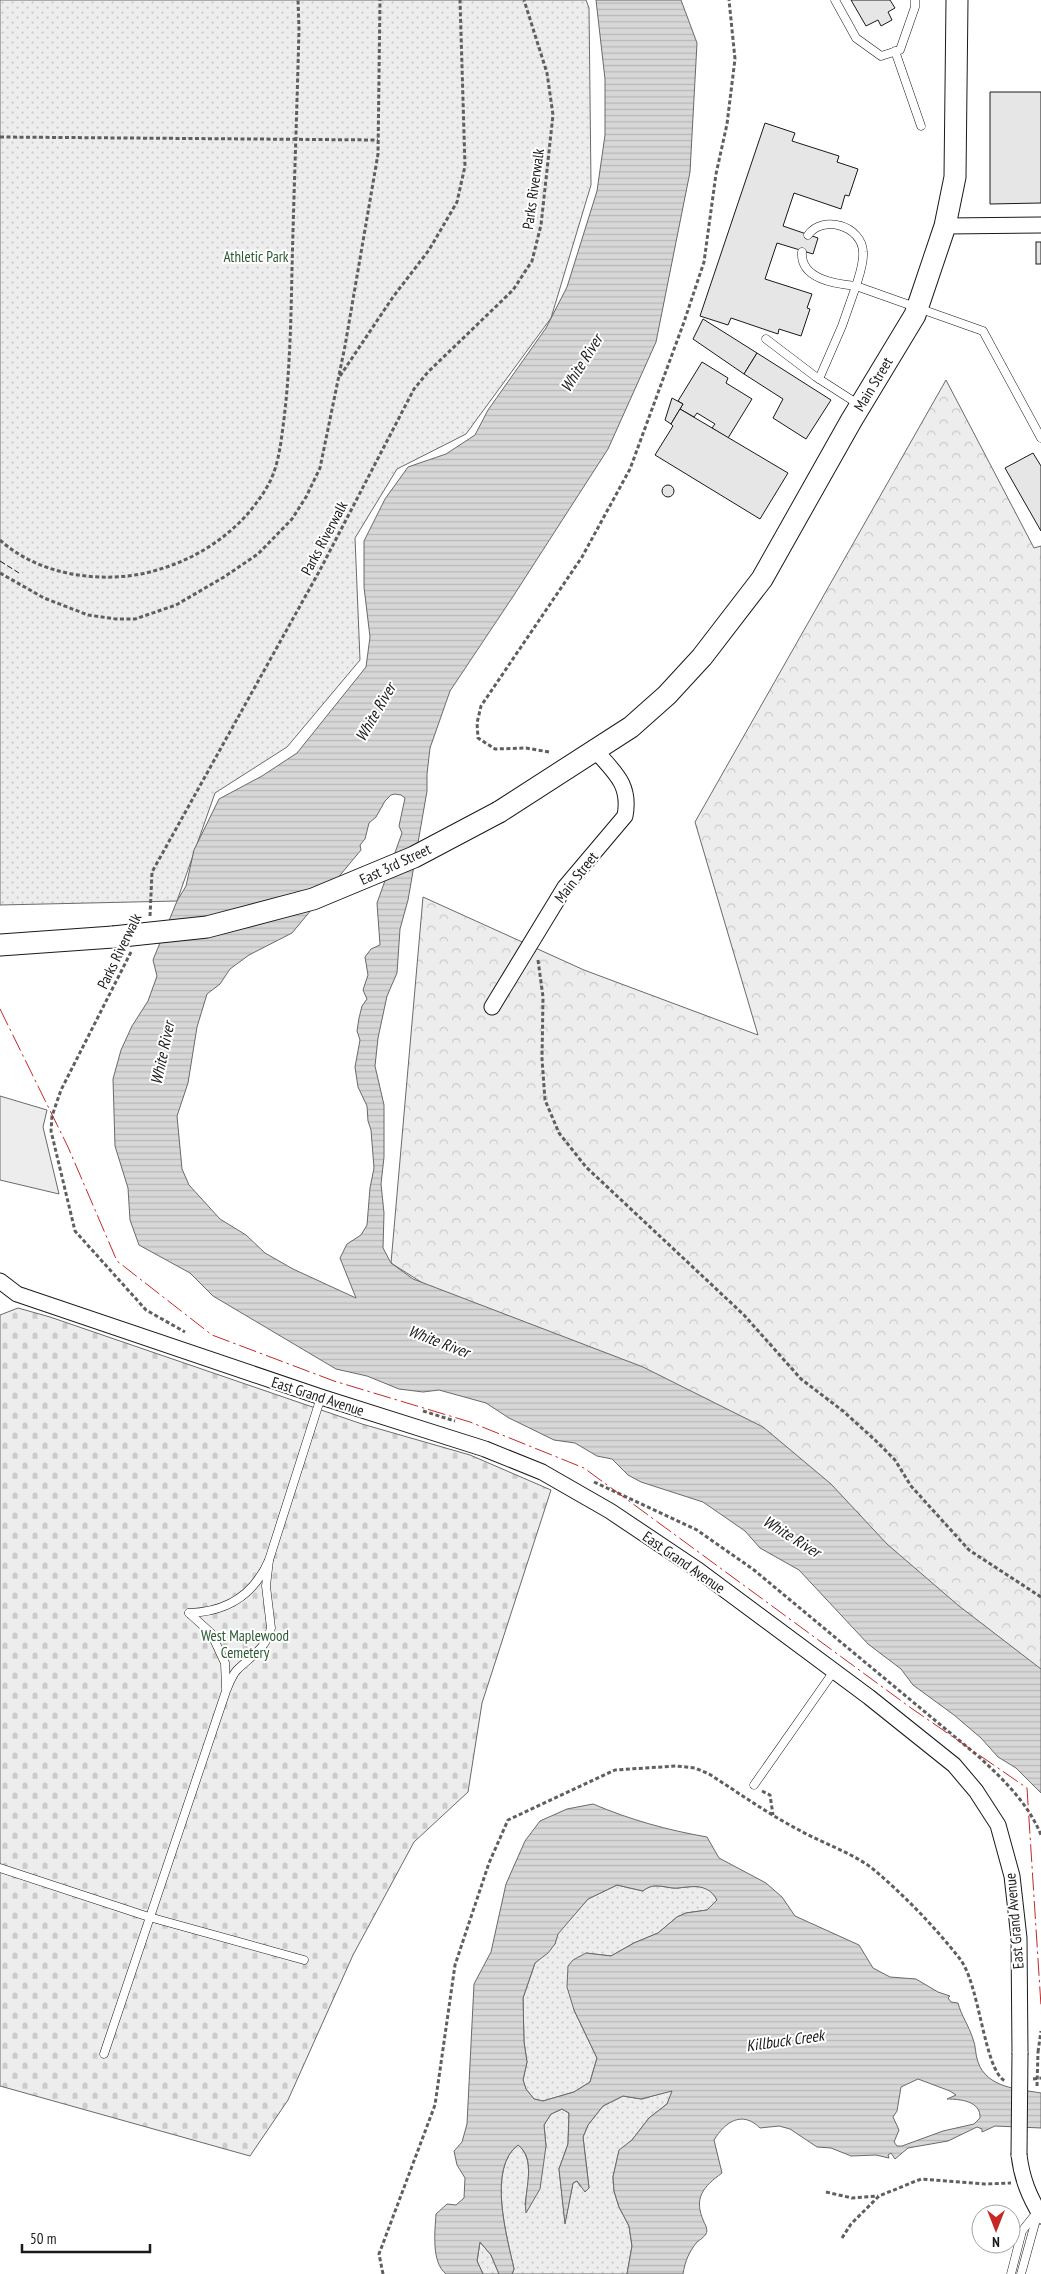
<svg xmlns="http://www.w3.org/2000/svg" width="1041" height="2274" font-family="'PT Sans Narrow',sans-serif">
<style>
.green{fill:url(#green-dots);stroke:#6a6a6a}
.forest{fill:url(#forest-crowns);stroke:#6a6a6a}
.cemetery{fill:url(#cemetery-stones);stroke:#6a6a6a}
.pitch{fill:#ededed;stroke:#6a6a6a}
.water{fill:url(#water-rules);stroke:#6a6a6a;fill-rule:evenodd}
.building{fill:#e6e6e6;stroke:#1a1a1a}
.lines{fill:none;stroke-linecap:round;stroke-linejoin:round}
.lane-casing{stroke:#1a1a1a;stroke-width:9}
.street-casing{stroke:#1a1a1a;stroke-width:17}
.secondary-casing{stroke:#1a1a1a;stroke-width:23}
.path{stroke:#5f5f5f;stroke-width:3;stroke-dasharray:4 2.5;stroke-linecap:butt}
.lane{stroke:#fff;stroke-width:8}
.street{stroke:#fff;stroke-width:15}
.secondary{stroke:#fff;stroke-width:21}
.street-bridge-casing{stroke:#1a1a1a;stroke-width:17;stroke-linecap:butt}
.secondary-bridge-casing{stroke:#1a1a1a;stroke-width:23;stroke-linecap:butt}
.path-bridge{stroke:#5f5f5f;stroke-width:3;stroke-dasharray:4 2.5;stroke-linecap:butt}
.street-bridge{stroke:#fff;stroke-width:15}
.secondary-bridge{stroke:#fff;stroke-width:21}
.fence{stroke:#1a1a1a;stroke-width:1;stroke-dasharray:6 2.5;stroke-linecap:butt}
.power{stroke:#c62828;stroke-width:1;stroke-dasharray:18 4 2.5 4;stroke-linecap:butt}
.labels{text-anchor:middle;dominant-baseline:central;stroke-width:4;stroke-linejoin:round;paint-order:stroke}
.street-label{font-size:15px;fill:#1a1a1a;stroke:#fff}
.park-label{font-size:15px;fill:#2b5a34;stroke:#fff}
.water-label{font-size:16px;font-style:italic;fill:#1a1a1a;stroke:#fff}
</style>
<defs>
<pattern id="green-dots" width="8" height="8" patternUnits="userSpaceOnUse" patternTransform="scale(1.25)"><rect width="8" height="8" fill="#ededed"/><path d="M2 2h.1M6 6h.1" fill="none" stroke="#cbcbcb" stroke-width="1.8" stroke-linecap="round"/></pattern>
<pattern id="forest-crowns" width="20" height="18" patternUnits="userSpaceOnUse" patternTransform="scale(1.25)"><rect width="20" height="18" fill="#ededed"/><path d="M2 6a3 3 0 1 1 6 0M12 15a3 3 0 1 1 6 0" fill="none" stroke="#cbcbcb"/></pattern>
<pattern id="cemetery-stones" width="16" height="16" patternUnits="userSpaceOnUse" patternTransform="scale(1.25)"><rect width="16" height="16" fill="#ededed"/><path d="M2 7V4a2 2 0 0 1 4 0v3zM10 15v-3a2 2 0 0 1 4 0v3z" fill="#cbcbcb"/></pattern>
<pattern id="water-rules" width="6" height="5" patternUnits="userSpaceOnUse" patternTransform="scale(1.25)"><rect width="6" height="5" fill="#d7d7d7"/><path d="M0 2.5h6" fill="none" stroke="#b8b8b8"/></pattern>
</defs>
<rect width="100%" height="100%" fill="#fff"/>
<g class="green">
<polygon points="0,0 586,0 589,8 591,185 551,318 466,434 397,469 355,538 360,660 287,747 215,793 177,901 0,905"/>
<path d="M617,1885L643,1891C654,1881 666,1889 678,1888C687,1887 698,1885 706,1888C711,1890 715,1896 717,1900L707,1910L686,1913L677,1917L658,1933L634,1943L611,1956L586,1953L574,2010L597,2058L590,2082L574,2092L543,2101L534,2099L526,2089L523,2080L527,2062L524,2042L523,1998L535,1963L555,1944L557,1934L588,1899Z"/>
<path d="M673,2090L667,2104L649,2118L632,2140L619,2151L613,2177L614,2191L619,2207L629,2226L632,2246L627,2274H512L514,2269C507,2237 487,2168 518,2145C535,2158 527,2187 525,2205L546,2146L544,2125L551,2114L562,2109L569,2113L568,2144L559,2169L565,2222L573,2183L577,2181L580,2186L589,2188L583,2137L588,2125L603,2106L623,2096L642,2099Z"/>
<polygon points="480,2242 491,2255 499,2274 483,2274 477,2261"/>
</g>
<polygon class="forest" points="946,380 1034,548 1041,546 1041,1674 391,1263 423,897 584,970 758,1035 695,822"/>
<polygon class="cemetery" points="18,1308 50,1317 362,1424 470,1455 551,1490 482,1703 468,1792 414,1842 353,1955 288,2100 250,2156 0,2086 0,1315"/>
<polygon class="pitch" points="0,1096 47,1110 43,1127 59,1194 0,1180"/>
<g class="water">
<path d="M596,0H681L697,43L690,172L656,342L608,449L514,595L450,691L430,748L427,774V791L408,900L400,929L397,973L387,996L378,1038L375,1066L384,1105V1157L381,1184L384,1213L383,1248L391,1263L413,1279L643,1367L763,1427L831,1484L887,1544L959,1606L1041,1669V1793L1016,1768L998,1757L981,1738L954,1715L913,1685L901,1669L868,1644L799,1570L760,1548L745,1531L703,1502L641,1482L628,1475L612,1459L597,1456L575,1443L554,1440L509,1418L486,1403L439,1390L423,1392L399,1389L367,1376L336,1369L213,1296L190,1273L139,1245L130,1220L128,1188L115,1146L113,1079L121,1050L132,1026L148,1001L157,976L153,960L177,901L186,886L194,850L219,799L262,776L297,753L366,667L370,637L364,587V541L385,499L408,467L446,454L475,435L488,410L546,328L567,287L597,191L605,135V79ZM395,794L401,795L405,798L399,826L402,833L377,903L380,945L371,949L365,957L368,975L363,990L367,999L362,1006L359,1018L357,1031L360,1040L355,1067L358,1087L367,1106L368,1121L371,1130L374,1168L370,1188L367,1225L361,1235L347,1244L340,1258L356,1298L293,1269L265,1253L246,1235L220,1219L189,1185L182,1169L177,1116L188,1083L197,1027L207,994L220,984L230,969L249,955L292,933L361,850L360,845L365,839L369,823L376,817L385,801L391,795Z"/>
<path d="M593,1804C631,1820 667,1830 707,1837L719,1858L766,1883L782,1897L795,1916L859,1945L873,1968L890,1977L916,1979L938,1992L950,1996L948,1998L951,2002L958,2003C961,2015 969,2026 973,2039C976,2046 975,2054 978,2062C987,2088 1018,2089 1041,2093V2128L995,2126L982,2132V2129L977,2127L948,2141L908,2148L895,2159L891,2153L888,2155L889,2158L876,2155L851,2156L831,2148L817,2147L790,2129L779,2126L760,2128C742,2110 725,2122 714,2140L722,2173C703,2187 693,2198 704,2222C706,2226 708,2230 706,2234C704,2237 700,2240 697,2242C689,2252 685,2261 683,2274H627L632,2246L629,2226L619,2207L614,2191L613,2177L619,2150L632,2140L649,2118L667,2104L672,2091L641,2099L623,2096L603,2106L588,2125L583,2137L589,2188L585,2192L577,2181L573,2183L565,2224L559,2169L568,2144L569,2113L562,2109L551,2114L544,2125L546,2146L540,2189L526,2213C523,2192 538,2160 518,2145C487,2168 507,2237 514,2269L512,2274H499L491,2255L480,2242L477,2261L483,2274H446C431,2262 435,2231 436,2214L447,2204L456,2205L464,2198L465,2178L457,2165L454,2151L462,2142L467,2124L474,1984L491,1952L506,1884L525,1841L540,1821L567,1809ZM617,1885L643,1891C654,1881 667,1889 678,1888C687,1887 698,1885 706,1889C711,1891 715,1896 717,1900L707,1910L686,1913L677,1917L658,1933L634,1943L611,1956L586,1953L573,1960L568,1966L567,1987L574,2010L597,2058L590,2082L574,2092L543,2101L534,2099L526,2089L523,2080L527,2062L524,2042L523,1998L535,1963L548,1953L555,1944L558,1934L588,1899ZM918,2079L950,2091L956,2095L947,2099C960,2099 981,2101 980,2118L974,2124L943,2131L902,2146H897L894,2142L899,2130L893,2117L897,2111L901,2087Z"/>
</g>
<g class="building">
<polygon points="851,0 890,0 895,8 888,12 892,20 881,26 878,20 866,26"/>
<polygon points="990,92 1041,92 1041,203 990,204"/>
<polygon points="765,123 795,133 792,141 839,156 837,162 858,169 849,196 845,195 841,209 794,193 783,226 818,238 813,254 777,243 765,279 812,294 807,308 810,309 801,336 779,329 778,334 731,318 728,325 700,316"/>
<rect x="1036" y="242" width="5" height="22"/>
<polygon points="703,319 757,353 744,374 693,339"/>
<polygon points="757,353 831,400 806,439 773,418 783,399 744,374"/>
<polygon points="702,362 728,378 726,383 752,399 728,438 712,428 715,424 697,413 694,417 680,409 683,404 678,401"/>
<polygon points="672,398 683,404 671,424 665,420"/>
<polygon points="680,409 788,473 760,519 655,455 673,426 671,424"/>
<polygon points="1033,453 1041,466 1041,531 1005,468"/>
<circle cx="668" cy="491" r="6"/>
</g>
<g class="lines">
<g class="lane-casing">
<g id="lane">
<polyline points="835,0 856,38 881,56 900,50 915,7 915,0"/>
<polyline points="895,51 921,126"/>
<path d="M802,252C800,279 835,284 856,286C859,276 864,263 863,252C862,226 823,214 808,235"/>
<polyline points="766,339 816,377 858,404"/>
<polyline points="819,379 842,326 856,286 983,331 1041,438"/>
<polyline points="269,1560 321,1397"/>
<polyline points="189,1613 211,1633 225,1663 226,1688"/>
<polyline points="754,1785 834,1671"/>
<polyline points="0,1868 149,1917 304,1960"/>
<path d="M104,2054L226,1691C229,1684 232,1675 237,1670C251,1656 266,1649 271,1628L266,1586L269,1560C254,1595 227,1612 189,1613"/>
<polyline points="1011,2274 1022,2231 1038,2211"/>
<polyline points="1021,2274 1037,2216"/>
</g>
</g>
<g class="street-casing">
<g id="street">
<polyline points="945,226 1041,225"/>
<path d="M492,1007L565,887L625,816C631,784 614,772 595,750"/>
<polyline points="0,1281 17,1294 321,1397 485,1449 542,1472 610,1511 698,1570 869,1697 954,1765 976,1791 998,1825 1012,1876 1019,1938 1020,2053"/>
<path d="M1019,2155C1022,2179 1029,2196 1041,2216"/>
</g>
</g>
<g class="secondary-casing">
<g id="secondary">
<polyline points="499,812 631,727 667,695 702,657 762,579 851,421 915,315 945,226 955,177 957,0"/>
<polyline points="0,945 113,937"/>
</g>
</g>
<g class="path">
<polyline points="0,137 378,140"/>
<polyline points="340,376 393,297 429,250 457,202 465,166 460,0"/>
<path d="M0,540C36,573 93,583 141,574C194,563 240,533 267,487C279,467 281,441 284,419C290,369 291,319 292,269C294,189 297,109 299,29L298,0"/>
<polyline points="0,573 44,598 88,615 116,619 135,619 176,605 224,577 258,554 292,519 306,497 320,468 345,346 378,154 380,0"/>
<polyline points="549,752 526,748 495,749 478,738 477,723 481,706 582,557 630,469 684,322 704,262 716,174 727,124 735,59 729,0"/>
<polyline points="150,916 152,872 320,570 414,389 428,372 513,290 532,261 541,225 553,115 547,73 524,0"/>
<polyline points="131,952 61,1090 52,1116 51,1131 75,1231 146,1310 185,1332"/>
<polyline points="538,960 543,997 542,1059 545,1100 559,1133 586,1167 744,1315 801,1379 843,1411 875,1440 895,1460 911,1486 969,1550 1041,1597"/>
<polyline points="423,1411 455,1421"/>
<path d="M594,1482L697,1530L754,1570L978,1756C1003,1779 1028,1803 1041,1835"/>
<polyline points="762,1791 770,1795 773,1815"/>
<polyline points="1038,2052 1041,2031"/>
<polyline points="1033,2079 1041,2078"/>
<polyline points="826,2192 852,2198 878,2196"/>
<polyline points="842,2238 851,2224 879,2196 921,2179 985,2184 1011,2183"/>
<path d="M383,2274L379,2254L435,2105L455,1965L489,1863L508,1820L615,1770L676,1766L695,1768L709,1774C739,1793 768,1814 799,1830C824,1844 851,1852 873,1869C904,1895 935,1927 960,1959C980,1985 984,2070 1005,2081"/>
</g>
<use href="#lane" class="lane"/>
<use href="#street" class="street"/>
<use href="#secondary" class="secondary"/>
<g class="street-bridge-casing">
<polyline id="street-bridge" points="1019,2155 1020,2053"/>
</g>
<g class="secondary-bridge-casing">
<polyline id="secondary-bridge" points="113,937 207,927 313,899 414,857 499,812"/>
</g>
<polyline class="path-bridge" points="1037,2086 1038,2052"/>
<use href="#street-bridge" class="street-bridge"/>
<use href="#secondary-bridge" class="secondary-bridge"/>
<polyline class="fence" points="0,561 19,573"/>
<polyline class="power" points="0,1009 68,1147 117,1261 212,1335 334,1381 470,1422 584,1468 911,1708 1027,1788 1041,2006"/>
</g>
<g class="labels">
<g class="street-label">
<text transform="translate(533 189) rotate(-82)">Parks Riverwalk</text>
<text transform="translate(873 384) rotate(-59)">Main Street</text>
<text transform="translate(324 538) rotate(-62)">Parks Riverwalk</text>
<text transform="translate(395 864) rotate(-25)">East 3rd Street</text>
<text transform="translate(576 877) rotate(-52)">Main Street</text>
<text transform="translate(119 951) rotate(-64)">Parks Riverwalk</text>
<text transform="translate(318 1396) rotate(18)">East Grand Avenue</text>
<text transform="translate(684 1562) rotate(35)">East Grand Avenue</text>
<text transform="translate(1014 1921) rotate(-95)">East Grand Avenue</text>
</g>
<g class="park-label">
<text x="256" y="256">Athletic Park</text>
<text x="245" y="1635">West Maplewood<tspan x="245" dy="17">Cemetery</tspan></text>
</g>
<g class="water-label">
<text transform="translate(581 363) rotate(-58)">White River</text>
<text transform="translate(375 712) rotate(-60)">White River</text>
<text transform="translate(162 1053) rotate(-78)">White River</text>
<text transform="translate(439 1341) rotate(21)">White River</text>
<text transform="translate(792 1536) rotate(32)">White River</text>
<text transform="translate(785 2040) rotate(-8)">Killbuck Creek</text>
</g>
</g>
<g transform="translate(996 2229) rotate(180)"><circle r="24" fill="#ffffff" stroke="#a3a3a3"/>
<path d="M0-4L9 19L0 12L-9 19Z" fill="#c62828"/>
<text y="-8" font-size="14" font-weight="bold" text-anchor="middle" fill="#1a1a1a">N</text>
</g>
<path d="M22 2244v8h128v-8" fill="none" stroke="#1a1a1a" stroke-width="2.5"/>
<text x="30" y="2244" font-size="15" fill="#1a1a1a" stroke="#ffffff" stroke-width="4" paint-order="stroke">50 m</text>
</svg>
